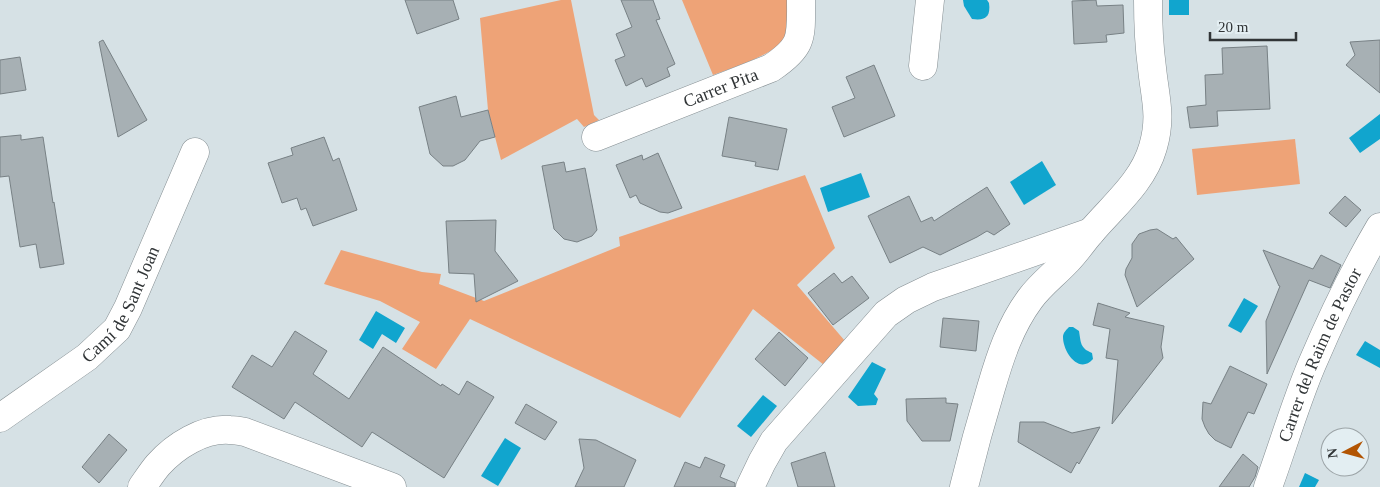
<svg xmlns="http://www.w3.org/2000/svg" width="1380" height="487" font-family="Georgia,serif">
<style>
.green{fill:#eea377}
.water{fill:#11a5ce}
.building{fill:#a7b0b4;stroke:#788185}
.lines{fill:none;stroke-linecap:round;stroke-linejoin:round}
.minor-casing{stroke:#858e92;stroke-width:29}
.minor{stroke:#fff;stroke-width:28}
.labels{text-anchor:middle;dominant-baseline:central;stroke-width:4;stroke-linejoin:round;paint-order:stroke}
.street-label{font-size:18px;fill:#313537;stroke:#e3eef2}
</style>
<rect width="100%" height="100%" fill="#d6e1e5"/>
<g class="green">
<polygon points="561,0 571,0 594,115 599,120 584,127 577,119 501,160 488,110 480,18"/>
<path d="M682,0H792C791,10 792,22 789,31C783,53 733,67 713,75Z"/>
<polygon points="1295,139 1300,184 1197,195 1192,149"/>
<polygon points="805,175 835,248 797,285 845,341 824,365 753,309 680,418 470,319 436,369 402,349 420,322 380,301 324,284 341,250 422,272 441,274 439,284 484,301 620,246 619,237"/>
</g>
<g class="water">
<path d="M963,0H987L989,3C991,17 985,21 972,19L964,6Z"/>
<rect x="1169" y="0" width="20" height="15"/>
<polygon points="1380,114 1380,139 1360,153 1349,138"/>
<polygon points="1042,161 1056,185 1024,205 1010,182"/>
<polygon points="861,173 870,197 828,212 820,188"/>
<polygon points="1244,298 1258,306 1241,333 1228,326"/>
<polygon points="376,311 405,328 396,343 382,334 373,349 359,340"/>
<path d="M1069,327H1073L1079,331C1081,343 1080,348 1092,353L1093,359C1079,375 1063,352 1063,337C1063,333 1066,330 1069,327Z"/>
<polygon points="1365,341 1380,350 1380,368 1356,355"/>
<polygon points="872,362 886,369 874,394 878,399 876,405 858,406 848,397"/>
<polygon points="763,395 777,406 751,437 737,426"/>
<polygon points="505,438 521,448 498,486 481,476"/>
<polygon points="1305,473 1319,480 1315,487 1299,487"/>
</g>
<g class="building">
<polygon points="405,0 453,0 459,19 417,34"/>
<polygon points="621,0 653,0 660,19 656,20 675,64 667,68 670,76 646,87 642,78 626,86 615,60 625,56 616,34 632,27"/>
<polygon points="1096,0 1097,6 1123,5 1124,33 1106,35 1107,42 1074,44 1072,1"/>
<polygon points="103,40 147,120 118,137 99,42"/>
<polygon points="1380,40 1380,93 1346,65 1355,55 1350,42"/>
<polygon points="1267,46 1270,109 1217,111 1218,126 1190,128 1187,107 1206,105 1205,75 1223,74 1222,48"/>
<polygon points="20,57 26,90 0,94 0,60"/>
<polygon points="874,65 895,116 844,137 832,107 855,98 846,77"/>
<polygon points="456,96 461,117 488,110 495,137 480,141 465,160 453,166 443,166 430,154 419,107"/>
<polygon points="729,117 787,129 778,170 755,166 756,162 722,156"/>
<polygon points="21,135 21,140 43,137 53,203 54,202 64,264 40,268 36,244 20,247 9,176 0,177 0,137"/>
<polygon points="324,137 333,161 339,158 357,210 313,226 306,208 301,210 297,198 282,203 268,163 293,155 291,148"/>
<polygon points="658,153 682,208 668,213 660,212 640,203 636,195 630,198 616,165 642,155 643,160"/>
<polygon points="564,162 566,172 585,168 597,230 592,236 577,242 564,239 554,229 542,166"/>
<polygon points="987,187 1010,224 994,235 987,231 977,237 940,255 923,247 890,263 868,216 909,196 921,222 932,217 934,221"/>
<polygon points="1345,196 1361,210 1346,227 1329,213"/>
<polygon points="496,220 495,251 518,281 476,302 474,274 449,273 446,221"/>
<polygon points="1157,229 1173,239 1176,237 1194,259 1137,307 1125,275 1126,269 1132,258 1132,244 1139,234 1150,230"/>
<polygon points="1263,250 1313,269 1321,255 1341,265 1330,288 1309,280 1267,374 1266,321 1280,286 1279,286"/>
<polygon points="834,273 842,283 852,276 869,298 833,325 808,293"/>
<polygon points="1098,303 1130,313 1125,317 1164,326 1161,347 1163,358 1112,424 1118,360 1106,358 1110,329 1093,325"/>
<polygon points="943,318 979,321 976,351 940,347"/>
<polygon points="295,331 327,351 313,374 349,399 383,347 441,386 442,384 459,395 467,381 494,397 444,478 372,432 362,447 295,402 284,419 232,387 252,355 272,367"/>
<polygon points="779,332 808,358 785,386 755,359"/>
<polygon points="1230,366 1267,384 1254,414 1248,412 1231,448 1215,440 1209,434 1205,427 1202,419 1203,402 1211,404"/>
<polygon points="946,398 946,403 958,404 950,441 922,441 907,421 906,399"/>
<polygon points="526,404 557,422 545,440 515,423"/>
<polygon points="1020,422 1044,422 1072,433 1100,427 1079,464 1077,462 1071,473 1018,442"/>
<polygon points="109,434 127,450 99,483 82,467"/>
<polygon points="579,439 596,440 636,460 624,487 575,487 584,468"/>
<polygon points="825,452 835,487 798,487 791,463"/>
<polygon points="1243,454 1258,467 1255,477 1249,487 1219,487"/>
<polygon points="705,457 725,465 720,477 735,483 735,487 674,487 685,462 700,468"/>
</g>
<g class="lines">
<g class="minor-casing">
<g id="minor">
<polyline points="923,66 930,0"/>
<path id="s1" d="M596,137L771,68C804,46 801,37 801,0"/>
<path id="s2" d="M0,418L87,357L117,329L128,308L195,152"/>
<path d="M142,487C147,480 152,472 158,465C175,446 203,428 230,430C235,430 240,431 245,432L392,487"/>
<polyline points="750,487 762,462 774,441 886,314 906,300 933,287 1091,232"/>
<path d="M964,487C972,454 981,421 991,388C1000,357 1010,326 1030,299C1041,284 1055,274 1067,261C1076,252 1083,241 1091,232C1114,205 1143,182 1153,147C1162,116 1155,98 1152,68C1149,46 1148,23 1148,0"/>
<path id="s3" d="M1268,487C1283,446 1295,404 1312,364C1332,317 1354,271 1380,227"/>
</g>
</g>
<use href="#minor" class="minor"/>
</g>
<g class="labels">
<g class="street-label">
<text stroke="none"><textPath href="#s1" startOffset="134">Carrer Pita</textPath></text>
<text stroke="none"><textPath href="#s2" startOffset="170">Camí de Sant Joan</textPath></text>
<text stroke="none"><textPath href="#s3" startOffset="142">Carrer del Raim de Pastor</textPath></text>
</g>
</g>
<g transform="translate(1345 452) rotate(264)"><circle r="24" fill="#e3eef2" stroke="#9ca4a7"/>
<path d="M0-4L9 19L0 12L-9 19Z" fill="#b25402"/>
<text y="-8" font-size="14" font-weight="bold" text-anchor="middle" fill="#313537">N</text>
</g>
<path d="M1210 32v8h86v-8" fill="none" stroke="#313537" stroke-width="2.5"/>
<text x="1218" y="32" font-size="15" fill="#313537" stroke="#e3eef2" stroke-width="4" paint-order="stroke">20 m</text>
</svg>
